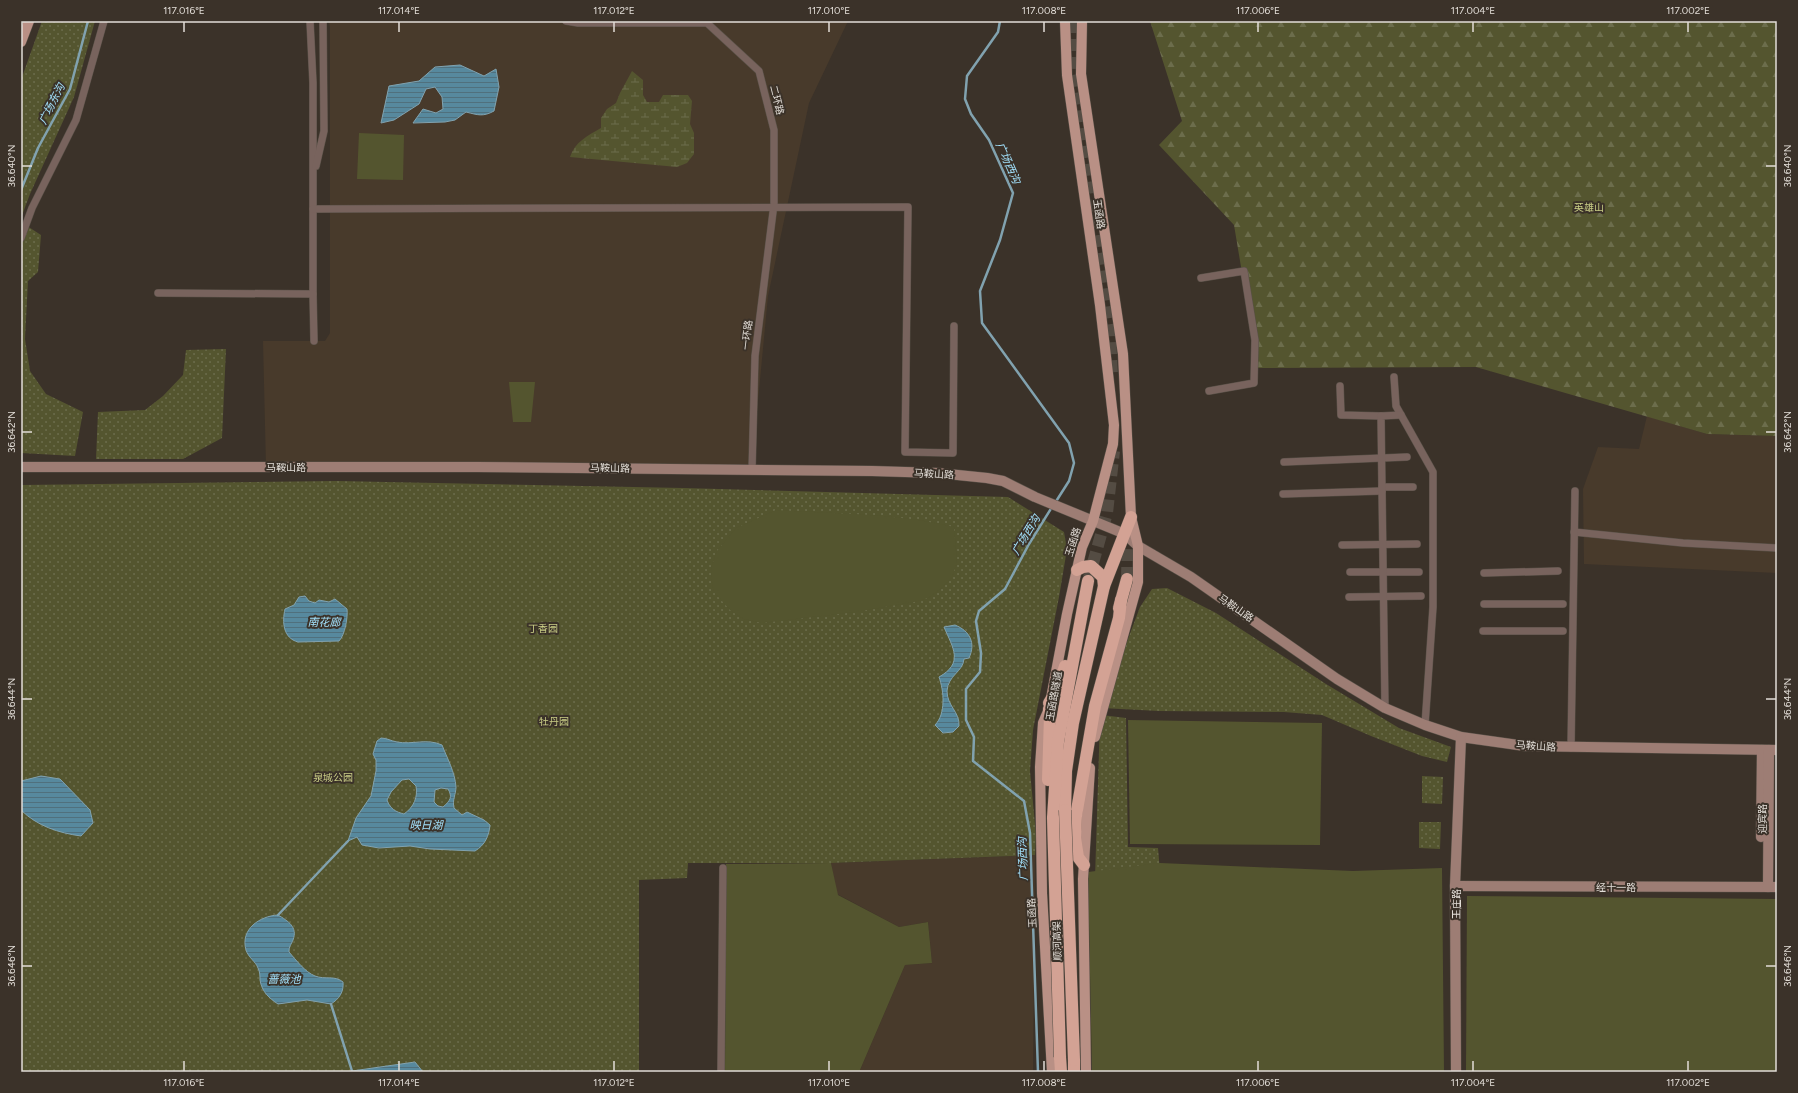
<svg xmlns="http://www.w3.org/2000/svg" width="1798" height="1093" font-family="Figtree,'Noto Sans SC',sans-serif">
<style>
.built{fill:#483a2b}
.grass{fill:url(#grass-dots)}
.forest{fill:url(#forest-firs)}
.wetland{fill:url(#wetland-marsh)}
.garden{fill:#54552f}
.water{fill:url(#water-rules);stroke:#81a2af;fill-rule:evenodd}
.lines{fill:none;stroke-linecap:round;stroke-linejoin:round}
.stream{stroke:#81a2af;stroke-width:2.5}
.highway-tunnel{stroke:#544c43;stroke-width:12;stroke-dasharray:12 6;stroke-linecap:butt}
.street-casing{stroke:#595148;stroke-width:8}
.secondary-casing{stroke:#595148;stroke-width:11}
.primary-casing{stroke:#595148;stroke-width:11}
.highway-casing{stroke:#595148;stroke-width:13}
.street{stroke:#78635d;stroke-width:7}
.secondary{stroke:#9d7d74;stroke-width:10}
.primary{stroke:#b99085;stroke-width:10}
.highway{stroke:#d3a294;stroke-width:12}
.highway-bridge-casing{stroke:#595148;stroke-width:13;stroke-linecap:butt}
.highway-bridge{stroke:#d3a294;stroke-width:12}
.ticks{fill:none;stroke:#e2ddd7;stroke-width:1.5}
.labels{text-anchor:middle;dominant-baseline:central;stroke-width:4;stroke-linejoin:round;paint-order:stroke}
.street-label{font-size:10px;fill:#e2ddd7;stroke:#3b3229}
.park-label{font-size:10px;fill:#c9cd86;stroke:#3b3229}
.water-label{font-size:11px;font-style:italic;fill:#a2e1fc;stroke:#3b3229}
.neatline{fill:none;stroke:#e2ddd7;stroke-width:1.5}
.ticks-label{font-size:10px;text-anchor:middle;fill:#e2ddd7}
</style>
<defs>
<pattern id="grass-dots" width="8" height="8" patternUnits="userSpaceOnUse"><rect width="8" height="8" fill="#54552f"/><path d="M2 2h.1M6 6h.1" fill="none" stroke="#6c6d4c" stroke-width="1.8" stroke-linecap="round"/></pattern>
<pattern id="forest-firs" width="22" height="20" patternUnits="userSpaceOnUse"><rect width="22" height="20" fill="#54552f"/><path d="M5 1l3.5 6h-7zM16 11l3.5 6h-7z" fill="#6c6d4c"/></pattern>
<pattern id="wetland-marsh" width="20" height="14" patternUnits="userSpaceOnUse"><rect width="20" height="14" fill="#54552f"/><path d="M1 5h8M5 5V1M11 12h8M15 12V8" fill="none" stroke="#6c6d4c"/></pattern>
<pattern id="water-rules" width="6" height="5" patternUnits="userSpaceOnUse"><rect width="6" height="5" fill="#57899e"/><path d="M0 2.5h6" fill="none" stroke="#50707d"/></pattern>
</defs>
<rect width="100%" height="100%" fill="#3b3229"/>
<g class="built">
<polygon points="329,21 848,21 809,103 768,296 752,464 266,467 263,341 325,341 330,333 330,28"/>
<polygon points="1647,416 1707,434 1777,436 1777,573 1584,564 1583,489 1598,447 1639,449"/>
<polygon points="1035,855 1033,1072 861,1072 860,1070 905,965 932,963 928,922 899,927 837,894 831,863"/>
</g>
<g class="grass">
<polygon points="42,21 95,21 74,97 30,194 21,218 21,80"/>
<polygon points="24,224 41,235 38,272 28,281 25,339 30,371 46,394 83,412 75,456 21,453 21,233"/>
<polygon points="226,349 222,438 183,459 96,459 98,412 145,410 163,396 183,375 186,350"/>
<polygon points="337,481 683,488 1008,497 1064,532 1067,549 1059,597 1033,730 1030,771 1036,835 1035,855 831,863 688,863 687,878 639,880 639,1071 21,1072 21,485"/>
<polygon points="1167,588 1216,613 1326,684 1399,728 1451,747 1447,762 1422,756 1371,736 1322,715 1284,712 1159,711 1102,708 1140,607 1152,589"/>
<polygon points="1102,715 1126,718 1128,847 1158,848 1160,871 1095,878 1100,720"/>
<polygon points="1422,776 1443,777 1442,804 1422,803"/>
<polygon points="1419,822 1441,822 1440,849 1419,848"/>
</g>
<polygon class="forest" points="1150,21 1777,21 1777,436 1707,434 1476,367 1258,368 1234,225 1159,145 1182,121"/>
<path class="wetland" d="M632,71L643,80V95L647,102H659L663,95H688L692,101L690,124L694,133V154L687,163L677,167L570,157C575,142 587,136 601,128V118L607,109L616,103L620,93Z"/>
<g class="garden">
<polygon points="359,133 404,135 403,180 357,179"/>
<polygon points="509,382 535,382 531,422 513,422"/>
<path d="M776,510C836,514 896,513 954,527L957,563L952,577L943,587L928,598L914,602L855,612L762,623L744,619L731,611L714,592L711,578L712,565L717,551L736,528Z"/>
<polygon points="1128,720 1322,723 1320,845 1130,844"/>
<polygon points="831,863 838,895 899,927 928,922 932,963 905,965 860,1070 861,1072 725,1072 726,864"/>
<polygon points="1160,863 1353,871 1442,868 1444,1072 1092,1072 1088,872"/>
<polygon points="1467,896 1777,899 1777,1072 1466,1072"/>
</g>
<g class="water">
<path d="M460,65L484,76L496,69L499,87L494,111C483,117 478,115 466,112L455,120L445,122L413,123L423,109L436,113L443,109L442,97L435,87L426,89L419,104L394,120L381,123L389,86L419,81L435,67Z"/>
<path d="M305,596L309,601L315,603L319,600L329,602L335,599L347,609C348,617 345,635 339,641L298,642C283,638 282,622 285,609L294,605L299,597Z"/>
<path d="M955,625C970,631 976,643 969,658L964,659C963,672 948,675 947,691C947,706 960,712 959,726L953,732L943,733L935,725C946,714 944,691 939,677C964,663 953,648 944,627Z"/>
<path d="M381,738C387,738 391,741 397,742C412,745 427,738 442,745C447,758 455,772 456,787C456,794 452,800 454,808L462,815L467,812L484,820L490,825C489,836 485,845 475,851L430,849L410,846L379,848L362,845L357,837L348,841L356,818L371,796L376,771V760L373,754L377,741ZM409,779L416,786C418,797 414,807 404,814C396,812 390,809 387,800L391,792L402,780ZM441,788L448,789C453,797 450,801 443,807L438,806L434,802L435,790Z"/>
<path d="M41,776L60,779L90,810L93,823L81,836C59,833 37,826 21,810V781Z"/>
<path d="M278,915C288,921 298,927 293,940C291,945 289,946 289,952C296,960 305,972 315,976C325,980 335,975 343,982C344,992 339,999 331,1004L307,1000L278,1004C269,998 262,992 260,980C260,976 260,972 258,968C256,962 248,957 246,950C240,929 260,916 278,915Z"/>
<polygon points="415,1062 423,1072 352,1072 352,1071"/>
</g>
<g class="lines">
<g class="stream">
<polyline points="1000,21 998,32 967,76 965,99 971,114 989,140 1013,193 1000,240 980,291 982,323 1069,443 1074,463 1069,481 1055,503"/>
<polyline points="21,190 38,148 70,89 88,21"/>
<polyline points="278,915 348,841"/>
<polyline points="331,1004 352,1071"/>
<polyline points="1038,1072 1030,833 1024,801 973,761 974,737 966,720 966,689 980,672 981,653 976,621 979,611 1005,589 1029,544 1052,507"/>
</g>
<g class="highway-tunnel">
<polyline points="1073,21 1072,72 1110,334 1112,375"/>
<polyline points="1127,579 1128,529"/>
<polyline points="1088,581 1107,513 1114,451"/>
</g>
<g class="street-casing">
<g id="street">
<polyline points="310,21 313,83 313,294"/>
<polyline points="566,21 578,23 707,23 707,21"/>
<polyline points="707,23 759,71 774,130 774,204 755,356 752,470"/>
<polyline points="316,166 324,131 323,21"/>
<polyline points="313,209 908,207 905,452 953,453 954,326"/>
<polyline points="21,238 32,208 76,120 104,21"/>
<polyline points="1201,278 1244,271 1255,340 1254,383 1209,391"/>
<polyline points="158,293 313,294 314,341"/>
<polyline points="1394,377 1396,406 1433,472 1433,607 1425,725"/>
<polyline points="1340,386 1341,415 1381,416"/>
<polyline points="1284,462 1407,457"/>
<polyline points="1382,487 1413,487"/>
<polyline points="1283,494 1382,491"/>
<polyline points="1574,532 1683,543 1777,548"/>
<polyline points="1342,545 1417,544"/>
<polyline points="1350,572 1419,572"/>
<polyline points="1484,573 1558,571"/>
<polyline points="1349,597 1421,596"/>
<polyline points="1484,604 1563,604"/>
<polyline points="1483,631 1563,631"/>
<polyline points="1385,708 1381,416 1401,415"/>
<polyline points="1571,748 1575,491"/>
<polyline points="721,1072 723,868"/>
</g>
</g>
<g class="secondary-casing">
<g id="secondary">
<polyline points="21,467 476,467 872,471 938,473 987,478 1003,481 1035,497 1125,534 1138,546 1191,577 1337,679 1385,708 1425,725 1461,737 1525,746 1777,750"/>
<polyline points="1761,837 1762,750"/>
<polyline points="1455,886 1777,887"/>
<polyline points="1768,887 1769,750"/>
<polyline points="1456,1072 1455,886 1461,737"/>
</g>
</g>
<g class="primary-casing">
<g id="primary">
<polyline points="1082,21 1081,74 1123,354 1131,517 1138,546 1138,582 1095,737"/>
<polyline points="21,42 29,21"/>
<polyline points="1052,1072 1042,893 1040,767 1043,723 1049,709 1067,614 1082,547 1093,521 1113,444 1114,425 1100,305 1067,75 1065,21"/>
<polyline points="1086,1072 1083,879 1090,768"/>
</g>
</g>
<g class="highway-casing">
<g id="highway">
<polyline points="1077,570 1083,567 1091,566 1103,577 1104,586"/>
<polyline points="1119,608 1127,579"/>
<polyline points="1049,703 1058,688 1065,666"/>
<polyline points="1048,780 1050,715 1049,709"/>
<polyline points="1065,810 1066,771 1073,723 1104,586 1131,517"/>
<polyline points="1053,818 1058,742 1088,581"/>
<polyline points="1084,865 1078,857 1075,838 1076,816 1095,706 1119,618 1121,600"/>
<polyline points="1060,1057 1061,1072"/>
<polyline points="1074,1060 1074,1072"/>
</g>
</g>
<use href="#street" class="street"/>
<use href="#secondary" class="secondary"/>
<use href="#primary" class="primary"/>
<use href="#highway" class="highway"/>
<g class="highway-bridge-casing">
<g id="highway-bridge">
<polyline points="1065,810 1074,1060"/>
<polyline points="1053,818 1060,1057"/>
</g>
</g>
<use href="#highway-bridge" class="highway-bridge"/>
</g>
<path class="ticks" d="M184,22V32M399,22V32M614,22V32M829,22V32M1044,22V32M1258,22V32M1473,22V32M1688,22V32M22,166H32M1766,166H1776M22,432H32M1766,432H1776M22,699H32M1766,699H1776M22,966H32M1766,966H1776M184,1061V1071M399,1061V1071M614,1061V1071M829,1061V1071M1044,1061V1071M1258,1061V1071M1473,1061V1071M1688,1061V1071"/>
<g class="labels">
<g class="street-label">
<text transform="translate(777 100) rotate(76)">二环路</text>
<text transform="translate(1099 214) rotate(82)">玉函路</text>
<text transform="translate(747 335) rotate(-83)">一环路</text>
<text x="286" y="467">马鞍山路</text>
<text transform="translate(610 468) rotate(1)">马鞍山路</text>
<text transform="translate(934 474) rotate(3)">马鞍山路</text>
<text transform="translate(1073 542) rotate(-72)">玉函路</text>
<text transform="translate(1236 608) rotate(35)">马鞍山路</text>
<text transform="translate(1054 696) rotate(-80)">玉函路隧道</text>
<text transform="translate(1536 746) rotate(4)">马鞍山路</text>
<text transform="translate(1762 819) rotate(-90)">迎宾路</text>
<text x="1616" y="887">经十一路</text>
<text transform="translate(1456 904) rotate(-90)">王庄路</text>
<text transform="translate(1032 913) rotate(-93)">玉函路</text>
<text transform="translate(1057 941) rotate(-92)">顺河高架</text>
</g>
<g class="park-label">
<text x="1589" y="207">英雄山</text>
<text x="543" y="628">丁香园</text>
<text x="554" y="721">牡丹园</text>
<text x="333" y="777">泉城公园</text>
</g>
<g class="water-label">
<text transform="translate(52 104) rotate(-63)">广场东沟</text>
<text transform="translate(1008 163) rotate(66)">广场西沟</text>
<text transform="translate(1026 535) rotate(-59)">广场西沟</text>
<text x="324" y="622">南花廊</text>
<text x="426" y="825">映日湖</text>
<text transform="translate(1023 859) rotate(-92)">广场西沟</text>
<text x="284" y="979">蔷薇池</text>
</g>
</g>
<rect width="1798" height="1093" fill="none" stroke="#3b3229" stroke-width="44"/>
<rect x="22" y="22" width="1754" height="1049" class="neatline"/>
<g class="ticks-label">
<text x="184" y="14">117.016°E</text>
<text x="399" y="14">117.014°E</text>
<text x="614" y="14">117.012°E</text>
<text x="829" y="14">117.010°E</text>
<text x="1044" y="14">117.008°E</text>
<text x="1258" y="14">117.006°E</text>
<text x="1473" y="14">117.004°E</text>
<text x="1688" y="14">117.002°E</text>
<text transform="translate(1787 166) rotate(-90)" y="4">36.640°N</text>
<text transform="translate(11 166) rotate(-90)" y="4">36.640°N</text>
<text transform="translate(1787 432) rotate(-90)" y="4">36.642°N</text>
<text transform="translate(11 432) rotate(-90)" y="4">36.642°N</text>
<text transform="translate(1787 699) rotate(-90)" y="4">36.644°N</text>
<text transform="translate(11 699) rotate(-90)" y="4">36.644°N</text>
<text transform="translate(1787 966) rotate(-90)" y="4">36.646°N</text>
<text transform="translate(11 966) rotate(-90)" y="4">36.646°N</text>
<text x="184" y="1086">117.016°E</text>
<text x="399" y="1086">117.014°E</text>
<text x="614" y="1086">117.012°E</text>
<text x="829" y="1086">117.010°E</text>
<text x="1044" y="1086">117.008°E</text>
<text x="1258" y="1086">117.006°E</text>
<text x="1473" y="1086">117.004°E</text>
<text x="1688" y="1086">117.002°E</text>
</g>
</svg>
